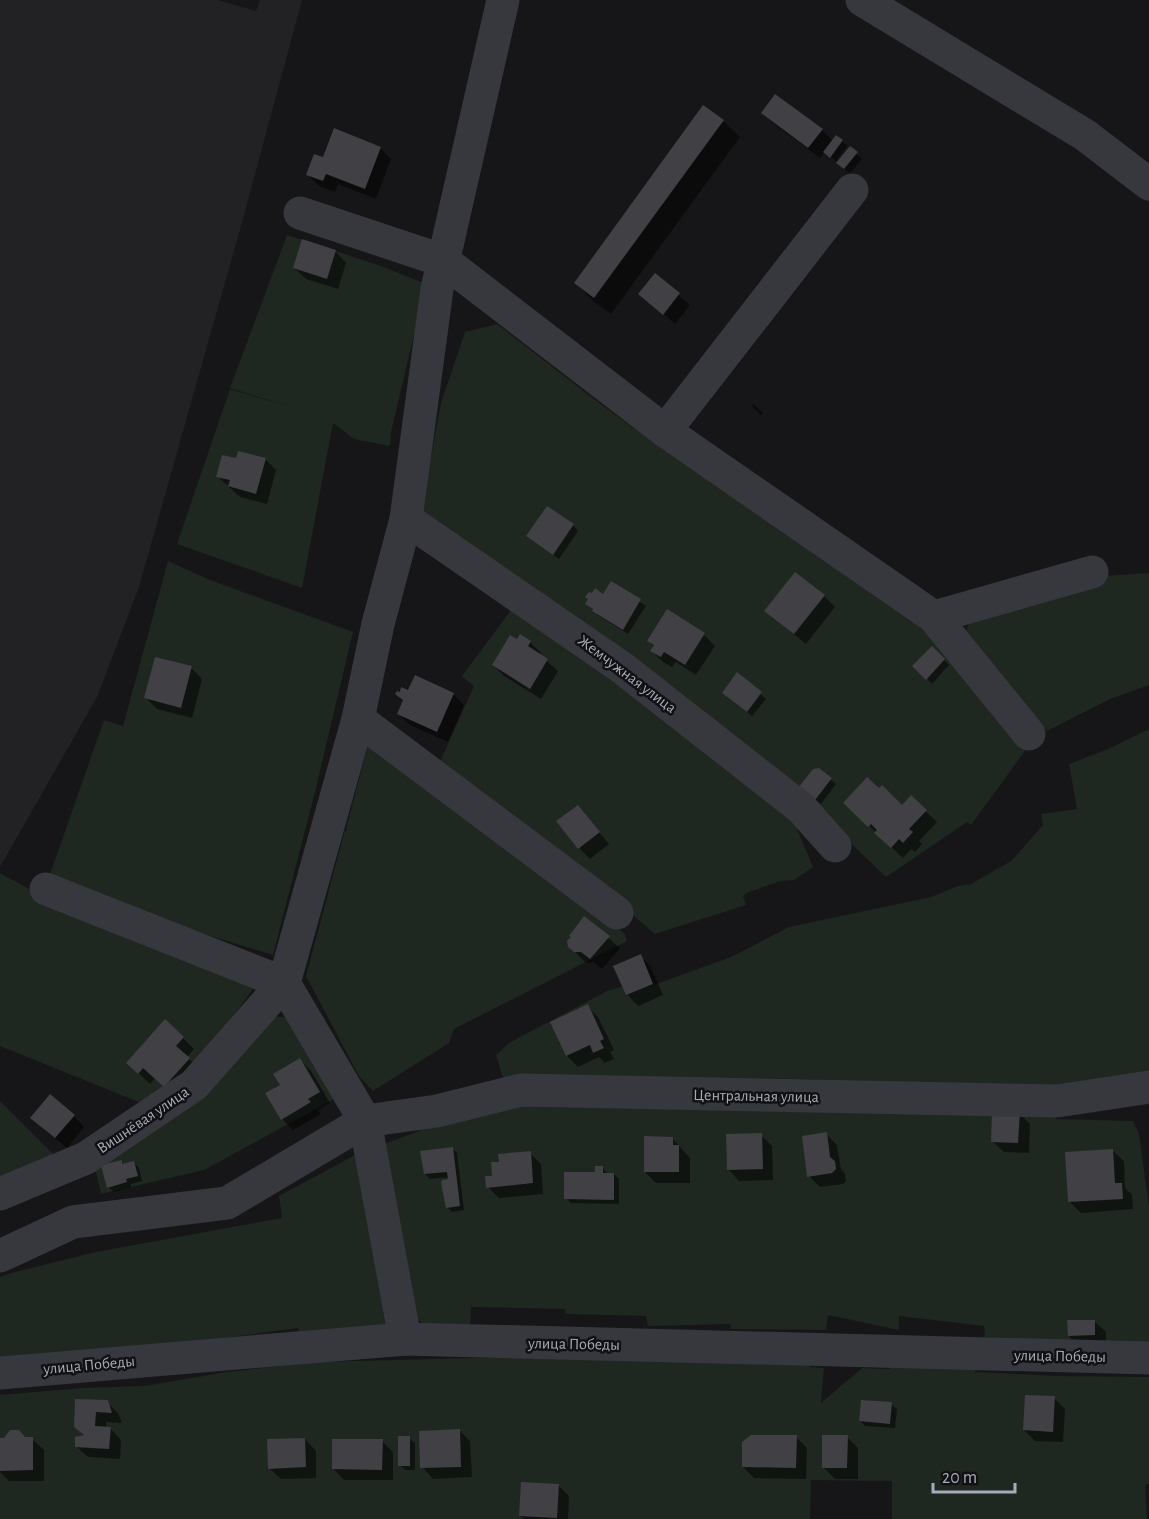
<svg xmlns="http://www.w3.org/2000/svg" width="1149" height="1519" font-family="'Alegreya Sans',sans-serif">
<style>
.built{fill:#222225}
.green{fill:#1e2720}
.shadow{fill:#0007}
.building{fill:#404045}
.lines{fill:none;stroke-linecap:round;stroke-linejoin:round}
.minor{stroke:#37373e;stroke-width:33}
.labels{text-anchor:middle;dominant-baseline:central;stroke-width:5;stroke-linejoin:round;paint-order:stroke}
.street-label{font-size:16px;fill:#a7abb9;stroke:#111113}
</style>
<rect width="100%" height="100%" fill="#161618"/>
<polygon class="built" points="0,0 217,0 256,11 260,0 302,0 241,226 139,587 97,697 0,867"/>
<g class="green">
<polygon points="287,235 381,266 426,284 391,432 390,446 354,439 333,423 302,588 177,544 230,389 290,407 230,388"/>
<polygon points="497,324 599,403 660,447 932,635 1025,751 971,825 967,822 886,877 818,812 421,510 441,403 465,332"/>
<polygon points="168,561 210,580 353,632 315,792 273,955 181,927 48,880 104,720 123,726"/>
<polygon points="1149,573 1149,685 1110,699 1047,731 966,631 973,613 1103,576"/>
<polygon points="514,606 584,652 794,822 813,867 794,880 780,881 747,893 743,896 746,905 655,934 573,865 439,764 474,686 462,676"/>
<polygon points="1149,729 1149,1075 1080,1086 857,1082 806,1079 666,1078 505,1084 496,1055 509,1043 607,991 646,980 648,987 731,957 789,927 931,897 958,886 971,884 1011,861 1043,825 1041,814 1077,809 1069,764 1108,749"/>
<polygon points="369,741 590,905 625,934 627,941 454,1029 449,1043 373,1091 359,1076 306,976 345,830 348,831 346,829"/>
<polygon points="0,873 55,903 255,986 212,1045 146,1105 0,1046"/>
<polygon points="264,1016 286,1017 338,1097 204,1170 101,1194 94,1164"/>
<polygon points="520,1098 1055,1114 1056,1119 1133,1121 1139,1134 1149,1207 1149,1342 985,1344 984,1326 899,1316 899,1330 828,1315 826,1330 731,1329 730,1324 648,1326 646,1316 566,1314 565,1309 471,1307 470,1326 426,1326 412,1315 384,1144 446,1121"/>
<polygon points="0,1101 56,1157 0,1180"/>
<polygon points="357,1154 386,1328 300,1337 298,1328 0,1368 0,1277 11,1273 96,1252 282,1218 279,1196"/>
<polygon points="891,1355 975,1362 975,1372 1058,1376 1149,1377 1149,1484 1145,1485 1147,1519 892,1519 892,1481 811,1480 810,1519 0,1519 0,1395 83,1388 144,1386 227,1372 315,1362 475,1358 810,1359 810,1367 824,1368 821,1403 862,1368 890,1369"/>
</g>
<g class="shadow">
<polygon points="763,113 822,130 833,141 842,141 847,146 836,161 825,152 820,158 774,124"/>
<polygon points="723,121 740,137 611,314 592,300 576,283"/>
<polygon points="380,148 391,159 376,199 338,184 335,192 319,186 308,175 324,159"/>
<polygon points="850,148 862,159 850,173 843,168"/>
<polygon points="335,251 346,263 338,289 306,279 294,268"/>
<polygon points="655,275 690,305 675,324 640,294"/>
<polygon points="753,404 763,413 761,415 752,406"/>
<polygon points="265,459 276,470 267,504 240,497 217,476 237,460"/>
<polygon points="573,525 578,531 559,559 533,541"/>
<polygon points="611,583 646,606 628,634 599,616 587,604 603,596"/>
<polygon points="824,596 835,607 806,644 766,611"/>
<polygon points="704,635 715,646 696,675 676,662 672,667 663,662 652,651 655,647 648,641"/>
<polygon points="518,641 530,642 541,653 540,655 558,671 541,699 504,676 493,665"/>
<polygon points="932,648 949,665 932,684 914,666"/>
<polygon points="191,668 202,679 192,718 157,709 146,698"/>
<polygon points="738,675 766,699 752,716 729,698"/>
<polygon points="409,692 453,694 464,705 448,742 410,725 399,714 404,702 397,694"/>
<polygon points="819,770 836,784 821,804 805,792"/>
<polygon points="879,790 902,807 911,797 937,822 919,841 922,844 915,852 911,849 903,858 845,803"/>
<polygon points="578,807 609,844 590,859 579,848"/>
<polygon points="585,918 620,948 602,969 593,962 586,963 569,946"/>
<polygon points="640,956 651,967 663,995 638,1006 627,994"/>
<polygon points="587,1006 598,1017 614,1050 610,1052 614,1059 605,1063 599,1057 578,1067 567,1056 552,1022"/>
<polygon points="183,1038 194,1049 187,1057 200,1070 176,1096 155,1078 150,1084 128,1063"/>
<polygon points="300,1060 311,1071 330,1103 318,1110 321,1114 293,1130 282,1119 282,1086"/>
<polygon points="1019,1113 1030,1124 1029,1153 1004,1152 992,1141"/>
<polygon points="74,1116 84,1127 67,1148 43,1129"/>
<polygon points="826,1134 837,1145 841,1169 845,1174 846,1181 843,1184 820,1187 809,1176"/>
<polygon points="761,1135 772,1146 773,1180 739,1181 728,1169"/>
<polygon points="672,1138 690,1158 690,1183 656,1183 645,1172"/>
<polygon points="452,1148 457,1153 464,1210 452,1212 447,1207 450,1177 430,1179 425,1174"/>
<polygon points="1112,1150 1124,1161 1125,1188 1132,1195 1133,1209 1081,1213 1070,1202"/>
<polygon points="530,1153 541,1164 543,1194 499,1198 488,1187 500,1163"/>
<polygon points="121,1162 124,1165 134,1163 139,1168 142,1181 131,1184 131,1187 114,1192 108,1187"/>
<polygon points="602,1167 608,1174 614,1174 619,1179 619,1204 571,1203 566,1198"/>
<polygon points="1094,1321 1106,1332 1106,1346 1080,1347 1069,1336"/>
<polygon points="1054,1398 1065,1409 1063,1442 1035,1441 1024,1430"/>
<polygon points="107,1402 118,1413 122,1423 106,1422 106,1428 110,1428 121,1440 120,1459 88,1457 76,1446 85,1436 75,1426"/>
<polygon points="891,1404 897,1409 895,1428 865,1426 860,1421"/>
<polygon points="459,1430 470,1441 472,1477 433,1479 422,1467"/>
<polygon points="796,1437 807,1448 806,1479 754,1478 743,1467"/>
<polygon points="847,1437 858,1448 858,1479 835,1479 824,1468"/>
<polygon points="409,1438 415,1443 415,1470 405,1470 400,1465"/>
<polygon points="0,1439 32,1439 44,1450 44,1481 9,1481 0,1472"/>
<polygon points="305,1439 316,1451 316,1478 281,1479 269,1468"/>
<polygon points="382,1441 393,1452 393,1480 344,1480 333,1468"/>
<polygon points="558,1485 569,1496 568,1519 524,1519 520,1516"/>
</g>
<g class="building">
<polygon points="775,94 823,129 808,148 761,113"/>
<polygon points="703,105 724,120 594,298 574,283"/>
<polygon points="334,128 381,147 365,189 326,174 323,181 306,175 314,154 323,157"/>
<polygon points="836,135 843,140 830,158 823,152"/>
<polygon points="850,146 858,152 844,169 836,163"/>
<polygon points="302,239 336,250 327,279 293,268"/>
<polygon points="655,273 680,293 663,315 638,294"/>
<polygon points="238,451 266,458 256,494 228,486 230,480 216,477 222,455 236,458"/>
<polygon points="547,506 574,524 553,555 526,536"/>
<polygon points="795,572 825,595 794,634 764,611"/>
<polygon points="611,581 641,599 623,630 592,611 593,609 585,604 588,599 585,597 589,592 592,593 595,588 603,594"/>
<polygon points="667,609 705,633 685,665 664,652 661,657 650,651 654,645 647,641"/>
<polygon points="520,634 531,641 528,646 548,659 530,689 492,665 510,635 517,639"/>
<polygon points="932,646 945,659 926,680 912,666"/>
<polygon points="155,657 192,666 181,708 144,698"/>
<polygon points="737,672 762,692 747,712 722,693"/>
<polygon points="415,675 454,693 437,732 397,714 403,700 395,694 397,691 400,692 401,687 408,690"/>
<polygon points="819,768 832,778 815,800 798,788 813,769"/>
<polygon points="867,777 879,788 882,785 902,805 911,795 927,810 909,829 913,832 903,843 899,839 891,848 874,833 877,830 871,824 868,827 843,803"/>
<polygon points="578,805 600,832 578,849 556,821"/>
<polygon points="584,916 610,936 590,959 581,952 574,952 568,947 567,941 571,937 569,936"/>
<polygon points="641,954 653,984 626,995 613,966"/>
<polygon points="588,1004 604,1039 600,1041 604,1048 593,1053 590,1045 566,1056 550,1022"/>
<polygon points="165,1019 184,1037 176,1046 190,1058 164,1087 143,1068 138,1074 126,1063"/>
<polygon points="300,1058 320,1092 308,1099 311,1102 281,1120 265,1093 280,1085 273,1074"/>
<polygon points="50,1094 75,1115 55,1138 30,1118"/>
<polygon points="992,1110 1020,1111 1018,1143 991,1142"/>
<polygon points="827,1132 830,1157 835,1161 836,1169 832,1173 807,1177 802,1136"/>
<polygon points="762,1133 763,1169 727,1170 726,1134"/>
<polygon points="644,1136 673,1137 673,1145 679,1145 679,1172 644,1172"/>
<polygon points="453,1147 460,1206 446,1208 441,1183 442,1180 448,1179 447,1172 424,1174 420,1151"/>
<polygon points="1113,1149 1115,1183 1122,1183 1123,1199 1068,1202 1065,1152"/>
<polygon points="531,1151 533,1183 486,1188 485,1176 492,1176 491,1162 499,1162 498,1154"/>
<polygon points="122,1160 122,1164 134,1161 138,1176 126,1179 127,1182 107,1188 101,1165"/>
<polygon points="595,1166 603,1166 603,1173 614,1173 614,1200 564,1199 564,1172 595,1172"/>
<polygon points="1067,1320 1095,1320 1095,1335 1068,1336"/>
<polygon points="1025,1395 1055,1396 1053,1432 1023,1430"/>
<polygon points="75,1399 108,1400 112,1413 96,1412 95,1426 111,1427 109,1449 75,1447 75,1437 84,1435 74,1427"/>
<polygon points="861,1400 892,1402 890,1424 859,1421"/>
<polygon points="460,1429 461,1467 420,1468 419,1431"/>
<polygon points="10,1430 19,1430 25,1437 33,1437 33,1470 0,1471 0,1438 4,1438"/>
<polygon points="751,1435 797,1435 796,1468 742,1467 742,1442"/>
<polygon points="822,1435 848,1435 847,1468 822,1468"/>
<rect x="398" y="1436" width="12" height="30"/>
<polygon points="305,1438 306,1467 268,1469 267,1439"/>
<polygon points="332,1439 383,1439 382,1470 332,1469"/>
<polygon points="521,1482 559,1484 557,1518 519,1516"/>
</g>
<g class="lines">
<g class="minor">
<polyline points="862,0 1085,135 1149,184"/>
<polyline points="300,213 444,261 665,431 934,617 1029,734"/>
<polyline points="665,431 852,190"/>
<polyline points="406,519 621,667 801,808 835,846"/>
<polyline points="934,617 1092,572"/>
<polyline points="358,719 617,913"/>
<polyline points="46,889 284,983 365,1121 405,1339"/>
<polyline points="0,1194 86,1158 194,1085 284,983 358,719 378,624 406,519 437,289 503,0"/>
<polyline points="0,1256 73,1222 227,1203 365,1121 437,1111 521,1090 1057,1101 1149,1087"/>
<polyline points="0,1373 405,1339 1149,1358"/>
</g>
</g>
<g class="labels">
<g class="street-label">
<text transform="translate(627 674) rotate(37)">Жемчужная улица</text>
<text transform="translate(756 1096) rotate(1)">Центральная улица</text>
<text transform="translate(143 1120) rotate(-34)">Вишнёвая улица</text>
<text transform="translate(574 1344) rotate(1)">улица Победы</text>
<text transform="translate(1060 1356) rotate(1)">улица Победы</text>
<text transform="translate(89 1365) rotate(-5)">улица Победы</text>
</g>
</g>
<path d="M933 1483v9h82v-9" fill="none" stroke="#a7abb9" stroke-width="3"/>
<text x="942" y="1483" font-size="18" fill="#a7abb9" stroke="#111113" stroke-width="4.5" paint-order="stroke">20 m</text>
</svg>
